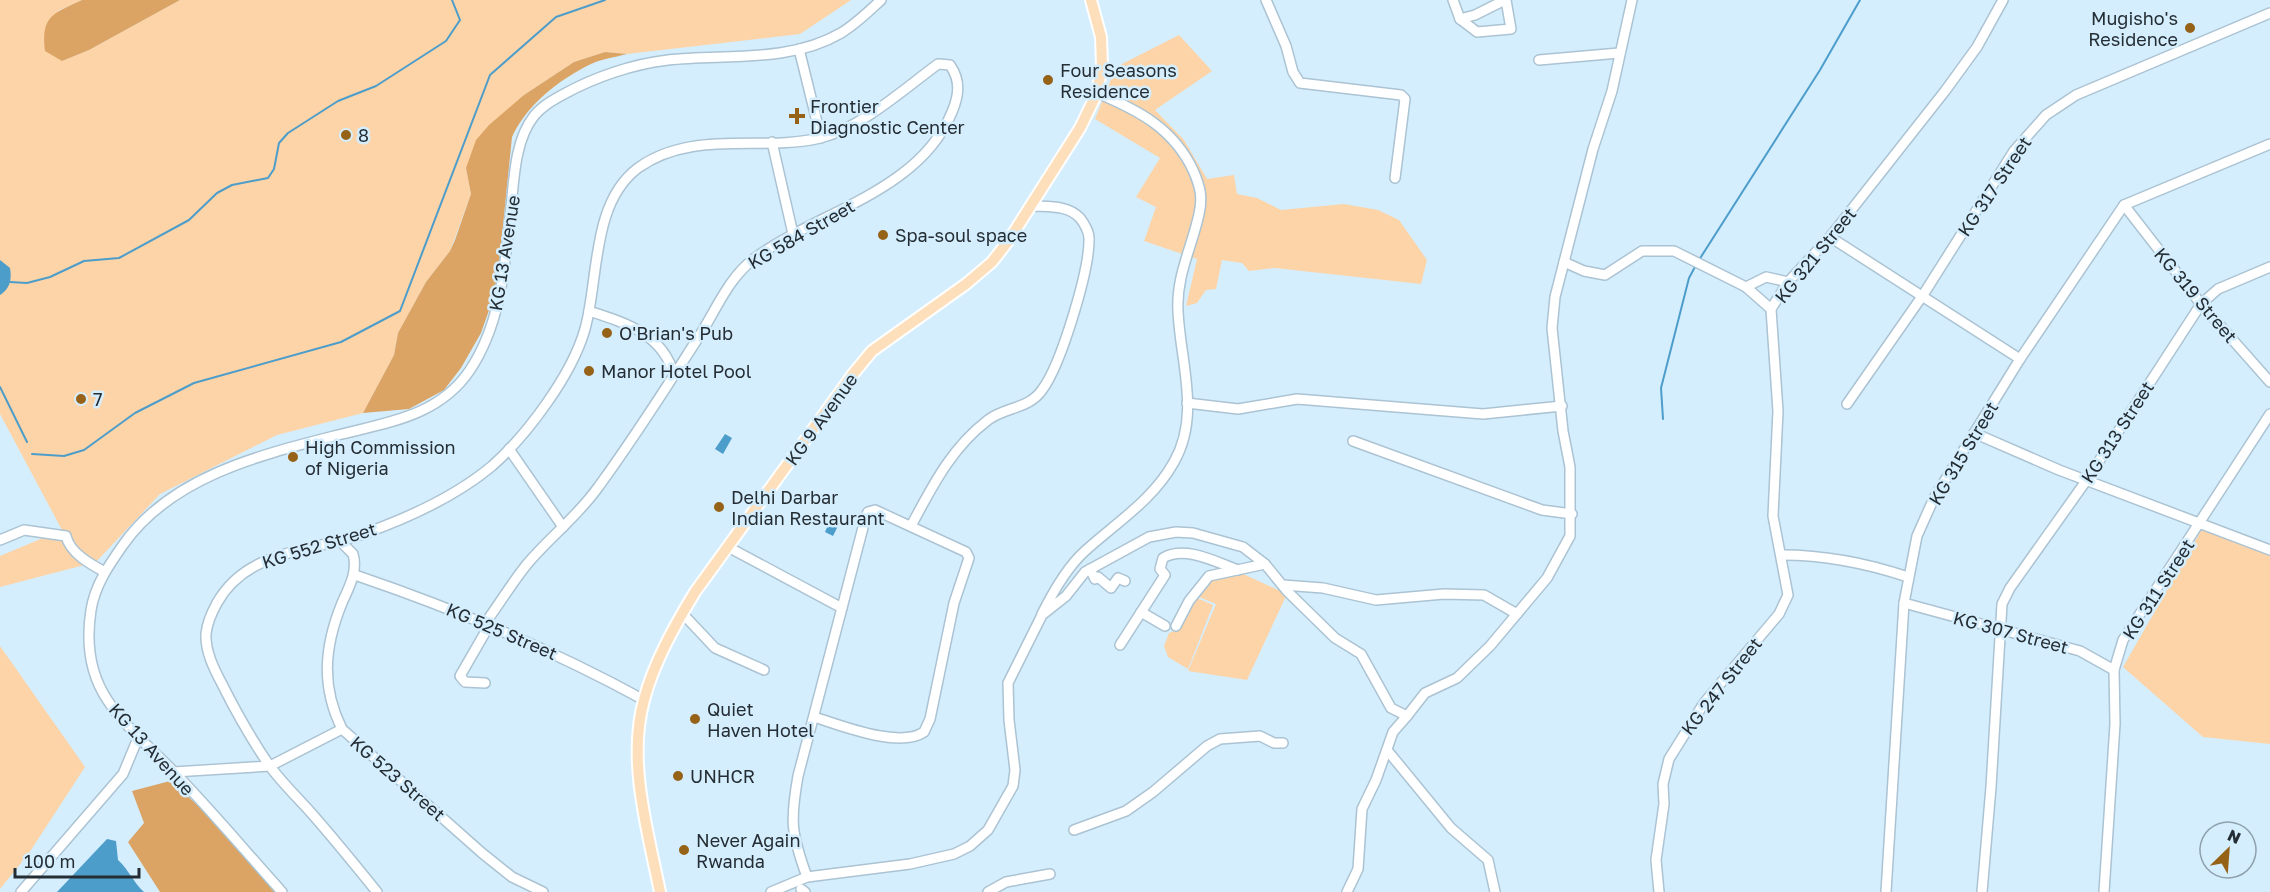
<svg xmlns="http://www.w3.org/2000/svg" width="2270" height="892" font-family="'Golos Text',sans-serif">
<style>
.green{fill:#fdd4a7}
.forest{fill:#dba464}
.water{fill:#4d9dcb}
.lines{fill:none;stroke-linecap:round;stroke-linejoin:round}
.stream{stroke:#4d9dcb;stroke-width:2}
.minor-casing{stroke:#abc3d2;stroke-width:12}
.major-casing{stroke:#fff;stroke-width:14}
.minor{stroke:#fff;stroke-width:9}
.major{stroke:#fedfbb;stroke-width:10}
.poi-dot{fill:#966218;stroke:#d5eefe;stroke-width:2}
.labels{text-anchor:middle;dominant-baseline:central;stroke-width:5;stroke-linejoin:round;paint-order:stroke}
.poi-label{font-size:18px;fill:#242d33;stroke:#d5eefe;text-anchor:start}
.street-label{font-size:18px;fill:#242d33;stroke:#d5eefe}
</style>
<rect width="100%" height="100%" fill="#d5eefe"/>
<g class="green">
<polygon points="0,0 82,0 58,11 62,61 89,50 180,0 851,0 800,34 627,54 605,52 574,62 524,95 466,168 471,194 450,251 426,282 398,333 394,355 363,413 277,435 160,494 96,562 0,587 0,556 62,530 0,414"/>
<polygon points="1179,35 1212,71 1155,110 1184,140 1207,179 1234,175 1237,194 1257,198 1281,210 1344,204 1378,210 1399,220 1427,260 1421,284 1275,268 1249,271 1242,263 1222,260 1216,289 1206,290 1197,303 1186,306 1197,259 1144,241 1156,207 1136,197 1160,158 1095,119 1116,67"/>
<polygon points="2202,529 2270,551 2270,744 2203,737 2123,667"/>
<polygon points="1243,574 1287,594 1247,680 1188,671 1216,604 1199,597 1212,578"/>
<polygon points="1195,597 1213,605 1188,669 1168,657 1164,646 1169,633 1179,629"/>
<polygon points="0,646 85,767 29,853 0,889"/>
</g>
<g class="forest">
<path d="M82,0H180L89,50L62,61L45,51C41,16 52,14 82,0Z"/>
<path d="M605,52L627,54C616,57 601,59 591,64C558,80 527,105 512,137L499,265L494,296L481,333L461,368L444,390L409,409L363,413L394,355L398,333L426,282L450,251L455,240L471,194L466,168L476,140L489,125L524,95L574,62Z"/>
<polygon points="170,781 215,820 276,892 160,892 128,842 144,823 132,791"/>
</g>
<g class="water">
<path d="M0,260L10,268C12,279 10,289 0,295Z"/>
<polygon points="725,434 732,438 723,454 715,449"/>
<polygon points="832,516 841,520 833,536 825,532"/>
<path d="M107,839L116,841L118,860C129,870 133,882 144,892H57Z"/>
</g>
<g class="lines">
<g class="stream">
<polyline points="1699,260 1820,70 1860,0"/>
<polyline points="10,282 27,283 50,277 84,261 119,258 189,220 217,193 232,185 268,178 274,169 279,143 288,133 338,101 376,86 446,41 460,20 452,0"/>
<polyline points="0,387 27,442"/>
<polyline points="1663,419 1661,388 1689,278 1696,265"/>
<polyline points="32,454 64,456 84,450 135,413 194,383 341,342 400,311 490,75 556,17 605,0"/>
</g>
<g class="minor-casing">
<g id="minor">
<polyline points="1266,0 1286,46 1293,72 1300,83 1401,95 1405,99 1395,178"/>
<polyline points="1453,0 1460,19 1477,32 1511,29 1506,0"/>
<polyline points="1460,19 1475,15 1505,0"/>
<polyline points="799,49 821,138"/>
<polyline points="1539,60 1619,53"/>
<polyline points="772,142 793,234"/>
<polyline points="2124,205 2201,304 2270,382"/>
<polyline points="1830,237 2020,359"/>
<polyline points="1564,262 1584,271 1605,275 1642,251 1674,251 1746,287 1771,309"/>
<polyline points="1746,287 1766,277 1788,282"/>
<path d="M589,311C626,323 663,334 674,375"/>
<polyline points="1187,403 1238,409 1297,399 1483,414 1562,406"/>
<polyline points="1847,404 1923,295 2014,151 2046,115 2076,95 2270,13"/>
<polyline points="1974,433 2059,470 2270,550"/>
<polyline points="1353,441 1542,510 1572,514"/>
<polyline points="509,449 563,527"/>
<path d="M911,526C932,487 951,448 988,420C1005,407 1029,409 1042,390C1061,365 1090,269 1089,238C1089,232 1084,223 1080,218C1068,205 1049,207 1033,206"/>
<path d="M0,540L24,530L66,536C70,553 90,564 105,572"/>
<path d="M339,540L353,554C358,572 349,587 342,603C324,647 321,687 342,729L482,853L512,877L543,892"/>
<polyline points="728,547 842,608"/>
<path d="M1782,555C1826,555 1866,563 1908,577"/>
<polyline points="1090,569 1095,579 1098,577 1111,588 1118,578 1125,581"/>
<path d="M355,575C455,609 551,649 644,700"/>
<polyline points="1283,585 1323,588 1376,600 1444,594 1484,595 1517,614"/>
<polyline points="1904,603 2080,651 2114,670"/>
<polyline points="1141,612 1165,626"/>
<polyline points="682,613 715,648 764,670"/>
<path d="M1042,614C1053,592 1067,567 1085,551C1117,522 1153,500 1174,462C1201,415 1180,361 1178,311C1176,276 1192,247 1199,214C1203,197 1200,186 1193,170C1173,128 1138,110 1097,93"/>
<polyline points="1176,626 1189,601 1209,576 1265,564"/>
<path d="M1120,645L1165,575L1160,569L1163,558C1185,545 1216,562 1238,570"/>
<polyline points="485,683 465,682 460,676 490,624"/>
<polyline points="1387,750 1451,828 1488,860 1495,892"/>
<polyline points="174,772 270,766 342,729"/>
<polyline points="1074,830 1126,811 1153,792 1207,746 1220,739 1260,736 1274,743 1283,743"/>
<path d="M807,877C791,833 790,821 798,776L866,516L868,512L875,510L966,552L969,558L954,603L930,719L924,732C899,749 840,725 814,717"/>
<polyline points="801,889 805,892"/>
<polyline points="21,892 123,774 138,738"/>
<path d="M282,892C246,852 211,810 173,771C151,748 126,728 108,701C89,673 86,642 91,610C95,585 109,565 123,545C172,475 264,454 342,434C390,422 440,415 470,370C502,322 505,263 511,208C514,178 515,140 534,116C542,106 553,100 564,94C595,77 633,64 668,60C725,54 790,63 841,33C856,24 869,11 881,0"/>
<path d="M377,892C356,866 335,840 313,815C299,799 282,783 269,765C252,740 236,712 222,684C214,669 205,651 206,634C207,624 212,612 217,603C247,549 311,552 363,534C408,518 455,497 492,466C527,435 572,375 585,329C599,279 591,203 638,168C692,129 761,152 820,138C861,128 904,89 938,64L950,65C961,81 959,95 952,112C919,192 819,211 755,258C729,277 717,308 700,335C667,386 635,437 599,486C579,515 551,536 528,563C513,581 500,603 486,622"/>
<polyline points="771,892 807,877 910,864 954,854 970,846 988,830 1013,786 1015,770 1009,720 1008,683 1042,615 1066,596 1085,572 1149,537 1176,532 1193,533 1243,547 1265,564 1287,591 1335,638 1361,654 1391,708 1407,716 1425,693 1457,678 1490,646 1547,578 1570,536 1570,467 1563,431 1552,328 1555,297 1593,149 1612,91 1632,0"/>
<polyline points="988,892 1006,882 1050,874"/>
<polyline points="1347,892 1358,869 1362,809 1376,780 1393,732 1407,716"/>
<polyline points="1659,892 1656,860 1664,804 1663,784 1669,759 1704,703 1779,614 1788,595 1773,516 1778,411 1771,309 1788,282 1830,237 1945,91 1977,47 2003,0"/>
<polyline points="1886,892 1904,603 1917,536 1934,498 2020,359 2124,205 2270,144"/>
<polyline points="1982,892 1991,787 2002,604 2010,588 2086,481 2201,304 2218,289 2270,267"/>
<polyline points="2104,892 2115,724 2114,670 2123,640 2270,414"/>
</g>
</g>
<g class="major-casing">
<path id="major" d="M660,892C648,832 627,761 644,700C654,662 675,625 695,592L853,374L872,351L966,284L992,262L1009,240L1080,128L1097,93L1102,65L1101,37L1091,0"/>
</g>
<use href="#minor" class="minor"/>
<use href="#major" class="major"/>
</g>
<g class="poi-dot">
<circle cx="2190" cy="28" r="6"/>
<circle cx="1048" cy="80" r="6"/>
<path d="M794 107h6v6h6v6h-6v6h-6v-6h-6v-6h6z"/>
<circle cx="346" cy="135" r="6"/>
<circle cx="883" cy="235" r="6"/>
<circle cx="607" cy="333" r="6"/>
<circle cx="589" cy="371" r="6"/>
<circle cx="81" cy="399" r="6"/>
<circle cx="293" cy="457" r="6"/>
<circle cx="719" cy="507" r="6"/>
<circle cx="695" cy="719" r="6"/>
<circle cx="678" cy="776" r="6"/>
<circle cx="684" cy="850" r="6"/>
</g>
<g class="labels">
<g class="poi-label">
<text x="2178" y="18" text-anchor="end">Mugisho's<tspan x="2178" dy="21">Residence</tspan></text>
<text x="1060" y="70">Four Seasons<tspan x="1060" dy="21">Residence</tspan></text>
<text x="810" y="106">Frontier<tspan x="810" dy="21">Diagnostic Center</tspan></text>
<text x="358" y="135">8</text>
<text x="895" y="235">Spa-soul space</text>
<text x="619" y="333">O'Brian's Pub</text>
<text x="601" y="371">Manor Hotel Pool</text>
<text x="93" y="399">7</text>
<text x="305" y="447">High Commission<tspan x="305" dy="21">of Nigeria</tspan></text>
<text x="731" y="497">Delhi Darbar<tspan x="731" dy="21">Indian Restaurant</tspan></text>
<text x="707" y="709">Quiet<tspan x="707" dy="21">Haven Hotel</tspan></text>
<text x="690" y="776">UNHCR</text>
<text x="696" y="840">Never Again<tspan x="696" dy="21">Rwanda</tspan></text>
</g>
<g class="street-label">
<text transform="translate(1994 186) rotate(-56)">KG 317 Street</text>
<text transform="translate(801 234) rotate(-30)">KG 584 Street</text>
<text transform="translate(504 253) rotate(-81)">KG 13 Avenue</text>
<text transform="translate(1815 255) rotate(-51)">KG 321 Street</text>
<text transform="translate(2196 295) rotate(50)">KG 319 Street</text>
<text transform="translate(821 419) rotate(-54)">KG 9 Avenue</text>
<text transform="translate(2117 432) rotate(-57)">KG 313 Street</text>
<text transform="translate(1963 453) rotate(-59)">KG 315 Street</text>
<text transform="translate(319 545) rotate(-17)">KG 552 Street</text>
<text transform="translate(2158 589) rotate(-57)">KG 311 Street</text>
<text transform="translate(502 631) rotate(23)">KG 525 Street</text>
<text transform="translate(2011 632) rotate(15)">KG 307 Street</text>
<text transform="translate(1721 686) rotate(-52)">KG 247 Street</text>
<text transform="translate(152 749) rotate(48)">KG 13 Avenue</text>
<text transform="translate(398 778) rotate(41)">KG 523 Street</text>
</g>
</g>
<g transform="translate(2228 850) rotate(25)"><circle r="28" fill="#d5eefe" stroke="#8ea1ad" stroke-width="1.5"/>
<path d="M0-4.5L10 22L0 15L-10 22Z" fill="#966218"/>
<text y="-9" font-size="16" font-weight="bold" text-anchor="middle" fill="#242d33">N</text>
</g>
<path d="M15 868v9h124v-9" fill="none" stroke="#242d33" stroke-width="3"/>
<text x="24" y="868" font-size="18" fill="#242d33" stroke="#d5eefe" stroke-width="4.5" paint-order="stroke">100 m</text>
</svg>
